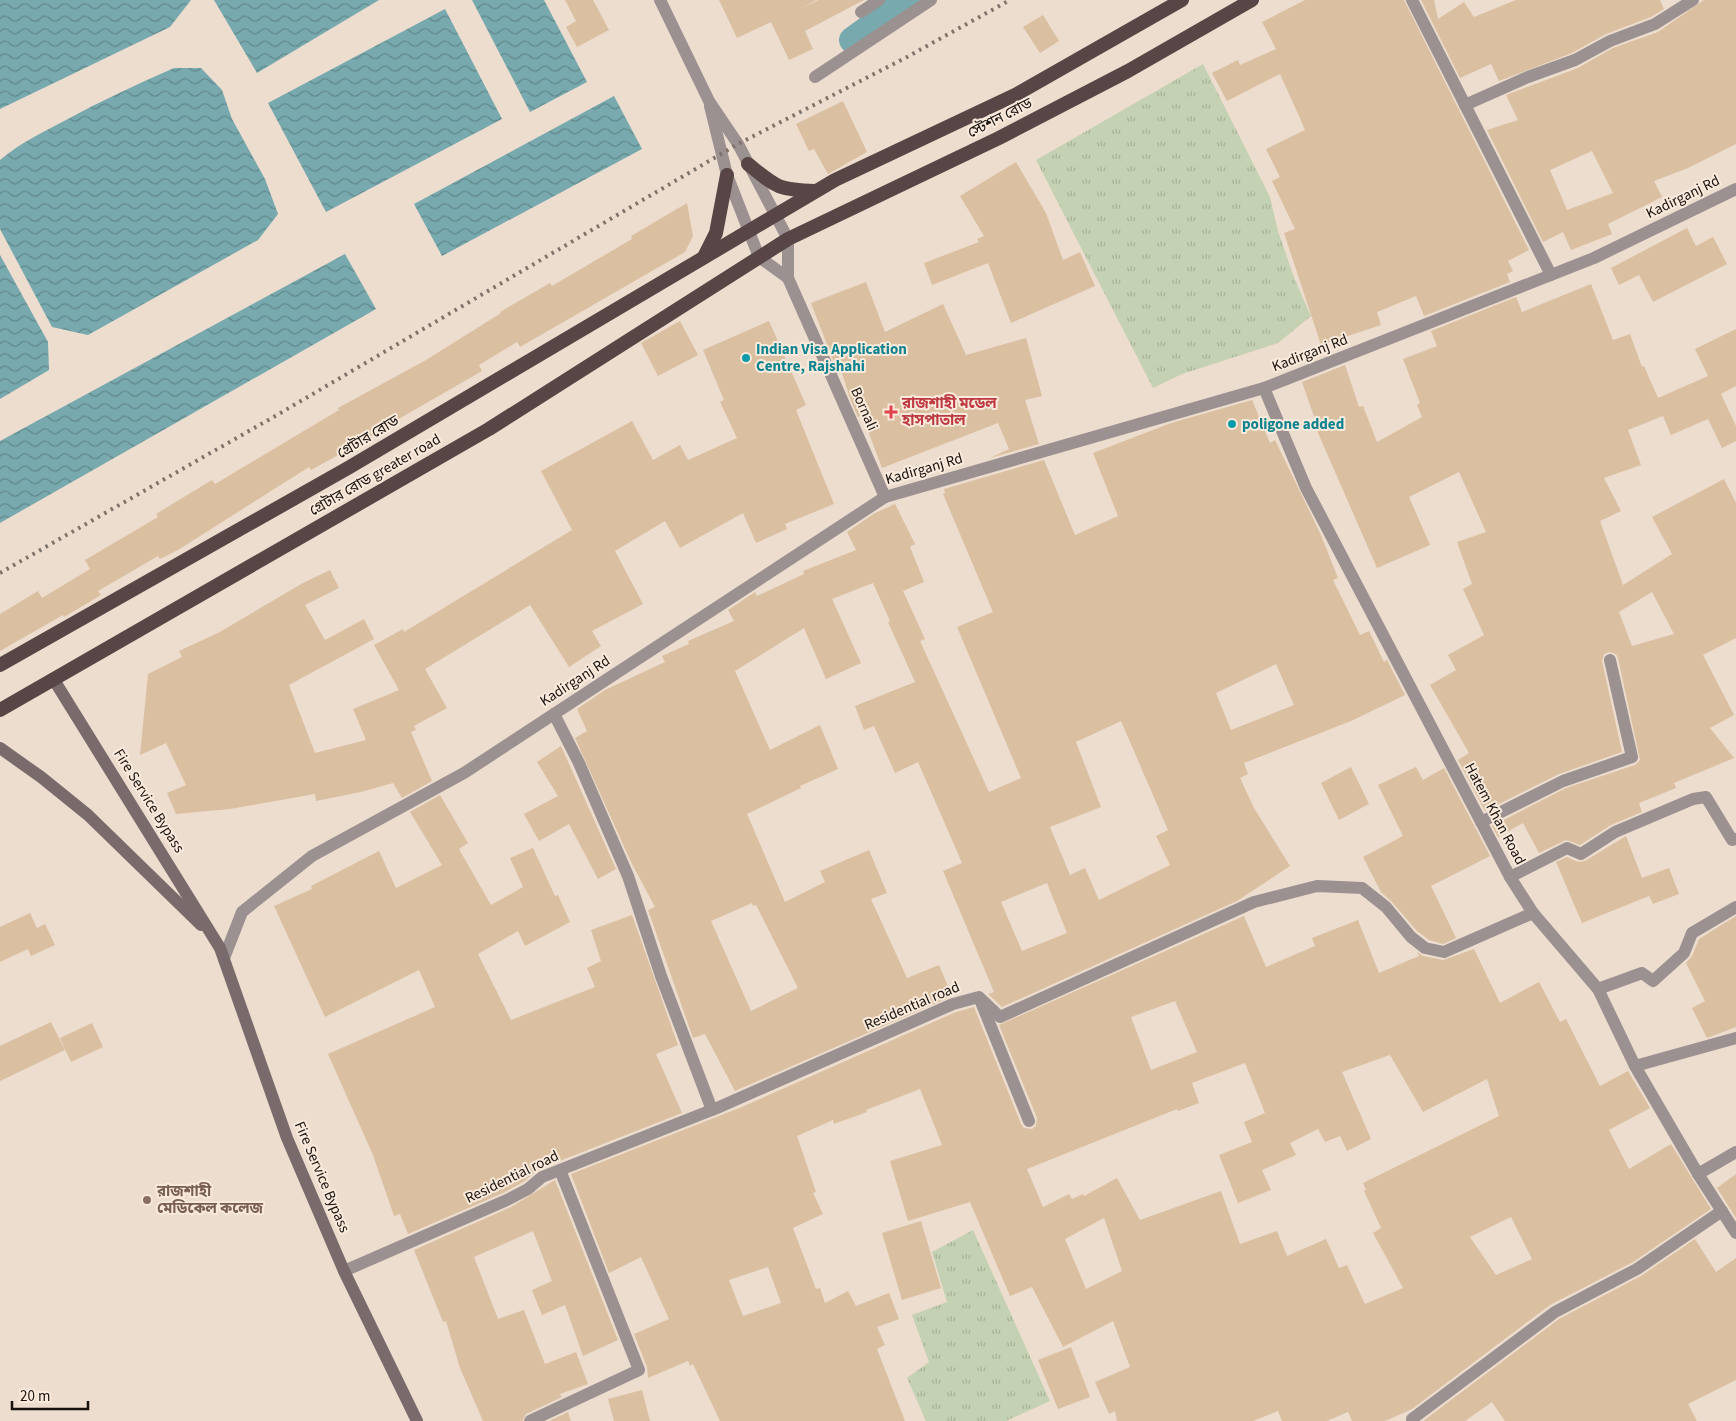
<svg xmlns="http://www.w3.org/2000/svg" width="1736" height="1421" font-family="'Source Sans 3','Noto Sans Bengali',sans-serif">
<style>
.grass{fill:url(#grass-tufts)}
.water{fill:url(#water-waves)}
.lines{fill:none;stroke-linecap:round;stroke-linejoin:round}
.canal{stroke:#78a9ae;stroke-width:26}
.building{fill:#dabfa0;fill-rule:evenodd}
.minor{stroke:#9b9191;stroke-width:12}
.tertiary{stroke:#9b9191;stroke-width:12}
.secondary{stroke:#796b6b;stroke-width:12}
.trunk{stroke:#584646;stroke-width:14}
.rail{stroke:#7d736a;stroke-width:4;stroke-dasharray:2.5 5;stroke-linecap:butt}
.culture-dot{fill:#0f9aa8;stroke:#faeadc;stroke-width:2}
.health-dot{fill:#e0444e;stroke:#faeadc;stroke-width:2}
.education-dot{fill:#8d6e63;stroke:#faeadc;stroke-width:2}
.labels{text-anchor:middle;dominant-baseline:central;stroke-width:4;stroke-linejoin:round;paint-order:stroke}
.street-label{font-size:15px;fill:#17120d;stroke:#faeadc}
.culture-label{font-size:15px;font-weight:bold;fill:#0d838f;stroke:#faeadc;text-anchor:start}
.health-label{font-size:15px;font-weight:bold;fill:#be3a42;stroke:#faeadc;text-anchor:start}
.education-label{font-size:15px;font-weight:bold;fill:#785e54;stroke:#faeadc;text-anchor:start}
</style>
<defs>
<pattern id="grass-tufts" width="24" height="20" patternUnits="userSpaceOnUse" patternTransform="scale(1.25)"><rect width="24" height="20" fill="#c4d1b2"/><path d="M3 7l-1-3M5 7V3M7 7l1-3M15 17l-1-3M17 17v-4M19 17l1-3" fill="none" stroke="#a8b298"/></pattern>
<pattern id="water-waves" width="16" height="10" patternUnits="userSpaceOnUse" patternTransform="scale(1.25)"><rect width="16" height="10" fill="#78a9ae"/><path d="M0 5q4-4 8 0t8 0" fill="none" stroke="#61888c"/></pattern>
</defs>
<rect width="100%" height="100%" fill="#edddcf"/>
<g class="grass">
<polygon points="1203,64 1270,197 1278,231 1295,280 1311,316 1278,343 1182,374 1153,388 1036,160"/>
<polygon points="973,1230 1050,1401 1006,1421 926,1421 907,1378 929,1362 912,1315 947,1302 932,1252"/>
</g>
<g class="water">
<polygon points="0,0 191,0 170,27 0,109"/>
<polygon points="214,0 379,0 257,73"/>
<polygon points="472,0 544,0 587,82 530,112"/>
<polygon points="445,9 502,119 326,212 268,103"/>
<path d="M174,68H201L222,90L232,119L265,179L278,214L258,240L88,335L52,327L0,229V160C20,143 43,132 66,120C101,101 137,84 174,68Z"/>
<polygon points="614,96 642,149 442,256 414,204"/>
<polygon points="345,254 376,309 0,523 0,441"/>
<polygon points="0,255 48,342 49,370 0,399"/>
</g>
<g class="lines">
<polyline class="canal" points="852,40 907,0"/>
</g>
<g class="building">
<polygon points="565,0 593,0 609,30 577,47 566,27 576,21"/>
<polygon points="719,0 816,0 800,9 818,0 864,0 805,31 813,49 789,60 771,22 737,38"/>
<polygon points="1305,0 1404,0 1529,250 1508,261 1513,271 1507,274 1510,282 1424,316 1416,296 1377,312 1381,325 1321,345 1284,233 1295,229 1272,181 1280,177 1266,149 1305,130 1299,116 1280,74 1227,101 1212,73 1238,60 1240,65 1276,49 1262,22"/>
<polygon points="1421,0 1434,0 1438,19 1464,2 1474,17 1516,0 1660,0 1664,9 1651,17 1606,34 1572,53 1499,81 1491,64 1460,78"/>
<path d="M1704,0H1736V144L1688,168L1654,181L1662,197L1608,224L1612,234L1571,250L1563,232L1543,242L1487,130L1518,120L1506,95L1578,68L1613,48L1658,32ZM1592,151L1613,193L1567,210L1550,170Z"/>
<polygon points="1043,15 1059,41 1040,53 1023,27"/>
<polygon points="843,101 867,152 828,174 814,149 809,151 796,124"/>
<polygon points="1016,162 1046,213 1063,260 1080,252 1095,286 1011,323 988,263 932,285 924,263 979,242 977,239 984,236 960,196"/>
<polygon points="687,203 693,236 685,252 520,347 517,342 479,365 482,371 390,424 391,426 311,470 309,467 178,550 160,559 158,556 98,591 101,595 64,617 63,615 0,651 0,614 38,591 42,598 90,569 85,560 158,517 156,514 212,480 215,484 339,410 338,408 426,360 501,313 500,312 550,283 552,286 632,239 631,236"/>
<polygon points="1687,228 1696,246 1713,237 1727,264 1653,302 1639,275 1619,285 1611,268"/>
<polygon points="866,282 885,332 943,304 966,355 1026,338 1042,396 1025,400 1039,444 990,458 1009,449 998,423 882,468 862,415 858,417 851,401 837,358 833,360 811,303"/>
<path d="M1591,284L1613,340L1630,334L1642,367L1644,366L1658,398L1708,376L1695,349L1736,329V386L1721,394L1736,426V441L1722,448L1708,419L1671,435L1663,416L1628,430L1641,465L1604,478L1621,511L1600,521L1623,585L1672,554L1652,517L1724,479L1736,503V638L1703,655L1734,715L1710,728L1734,758L1674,783L1676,788L1639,803L1642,812L1611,825L1580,845L1566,840L1539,853L1523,823L1498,837L1492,826L1566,788L1635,765L1640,760L1618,658L1616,654L1609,652L1604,654L1602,661L1622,752L1559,774L1485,811L1458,760L1469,753L1430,685L1456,670L1448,655L1484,635L1463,589L1472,584L1457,542L1486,532L1459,472L1409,497L1430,545L1377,568L1315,426L1317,425L1302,382L1345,365L1359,407L1363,406L1377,442L1422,417L1417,405L1420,403L1403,359L1437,346L1431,331L1516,297L1522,312ZM1652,592L1674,634L1632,646L1619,612Z"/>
<polygon points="680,321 698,355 658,376 641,343"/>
<polygon points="769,321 806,405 796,410 834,504 785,524 787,529 756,543 743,513 680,548 665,521 615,551 643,604 592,631 601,646 569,667 530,605 425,669 447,708 414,726 416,730 411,732 432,781 402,798 393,783 361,792 316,801 315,794 230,809 176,814 167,793 186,785 166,743 140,755 148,674 182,657 179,651 218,633 303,583 330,570 339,588 305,605 325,640 364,619 374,639 289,685 315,753 366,740 353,709 399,690 374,645 403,629 404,632 572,530 541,471 632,421 653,460 680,445 688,460 737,438 720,402 724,400 703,350"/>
<path d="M1252,400L1270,443L1275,440L1321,535L1338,578L1333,580L1360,635L1369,631L1384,662L1387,660L1405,695L1351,721L1244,763L1248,774L1240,778L1254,808L1290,866L1237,901L1002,1007L988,994L994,992L943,871L962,863L918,762L895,773L874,726L864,730L855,706L915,682L888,622L890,621L873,583L832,599L861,663L826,679L804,628L735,671L770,750L820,725L838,769L800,786L801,788L747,814L785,902L825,882L820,871L869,850L887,893L871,899L907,978L939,965L952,996L735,1091L705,1034L693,1038L648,910L655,907L631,862L575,738L587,731L577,709L605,690L665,662L662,656L689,644L688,641L734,621L728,610L755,592L757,596L804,574L803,571L856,550L847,532L875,513L895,504L915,544L910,547L924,582L903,591L925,639L920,641L989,792L1021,778L957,627L993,612L943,494L945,493L944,489L1044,460L1075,535L1118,516L1093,453L1171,423ZM1276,664L1294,705L1231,730L1216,693ZM1121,721L1168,830L1156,836L1170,865L1099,900L1085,868L1070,875L1050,827L1101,807L1076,742ZM1047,883L1067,933L1022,951L1001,902ZM752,903L753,906L756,905L798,988L751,1011L711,921Z"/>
<polygon points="561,746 616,869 598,879 569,824 539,841 524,814 558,796 537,762"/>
<polygon points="1351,767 1369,804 1339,820 1321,783"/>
<polygon points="1416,767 1423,780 1444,768 1490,856 1431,886 1456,938 1443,944 1429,940 1417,931 1392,902 1381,892 1363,857 1403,836 1378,785"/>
<polygon points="440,795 468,843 459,849 491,905 523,887 510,858 533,848 555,896 558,895 570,922 525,946 518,931 478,954 511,1020 595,987 587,968 601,961 591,930 632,915 678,1045 656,1054 682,1113 539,1169 523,1182 503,1193 408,1234 400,1214 394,1216 373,1155 328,1054 435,1007 419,970 325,1017 274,906 312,889 311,886 379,851 396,888 442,865 410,812"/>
<polygon points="1626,836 1642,878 1669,868 1679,894 1653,904 1647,891 1649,896 1582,923 1556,862 1567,857 1578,862 1585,861"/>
<polygon points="30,913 37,928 45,924 55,945 31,956 28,949 0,962 0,927"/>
<path d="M1244,916L1266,967L1315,946L1312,938L1358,920L1379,973L1419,956L1417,952L1423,956L1443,960L1474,949L1500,1003L1539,982L1560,1022L1566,1019L1600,1086L1628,1071L1650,1108L1609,1130L1629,1169L1671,1144L1711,1209L1633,1262L1550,1305L1412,1409L1385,1421H1352L1348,1412L1327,1421H1282L1278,1411L1253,1421H1117L1115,1411L1109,1414L1095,1382L1130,1367L1113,1321L1063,1347L1032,1287L1010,1296L970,1202L908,1221L890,1161L942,1145L920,1089L866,1110L867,1112L834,1124L833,1120L797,1136L816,1192L813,1193L823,1214L793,1228L816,1289L820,1288L825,1303L848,1291L856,1306L889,1293L899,1319L877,1327L885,1345L877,1349L905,1421H720L693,1364L690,1366L688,1361L648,1378L647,1367L634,1334L669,1319L641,1257L609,1273L571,1174L742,1107L956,1012L974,1007L1021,1124L1024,1128L1032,1129L1036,1126L1037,1118L999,1025ZM1175,1001L1197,1052L1151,1070L1131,1017ZM1390,1055L1423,1112L1487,1079L1499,1116L1363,1183L1366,1190L1364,1191L1381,1228L1373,1233L1403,1288L1365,1304L1347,1265L1339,1268L1326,1239L1287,1256L1277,1231L1240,1244L1221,1191L1140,1220L1117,1178L1084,1196L1083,1194L1072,1199L1069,1194L1043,1207L1027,1169L1177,1109L1178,1111L1199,1103L1192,1083L1245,1063L1265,1113L1244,1122L1252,1142L1219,1155L1238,1203L1271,1190L1262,1170L1296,1155L1290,1143L1318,1129L1325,1142L1340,1136L1347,1151L1371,1139L1342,1072ZM1511,1217L1532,1259L1496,1275L1470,1237ZM1104,1218L1122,1271L1086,1289L1065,1239ZM768,1267L781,1303L743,1316L729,1280Z"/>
<polygon points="1736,916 1736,1027 1707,1038 1692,1008 1705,1001 1686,963 1692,956 1699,939"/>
<polygon points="51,1022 65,1050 0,1081 0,1046"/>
<polygon points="92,1023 103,1047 71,1062 60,1038"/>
<polygon points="1736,1174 1736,1218 1717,1188"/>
<polygon points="555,1180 618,1340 583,1356 565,1305 542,1315 532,1290 552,1281 533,1231 474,1257 498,1319 524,1310 545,1364 576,1352 588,1384 560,1394 562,1397 526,1414 522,1421 483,1421 460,1368 446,1321 443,1322 414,1250 511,1207"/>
<polygon points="921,1221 941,1288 902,1300 882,1233"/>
<polygon points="1695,1239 1716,1272 1736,1258 1736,1380 1688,1404 1697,1421 1505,1421 1492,1402 1465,1421 1423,1421 1559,1319 1641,1276"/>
<polygon points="1071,1347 1090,1397 1058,1409 1038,1360"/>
<polygon points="642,1390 650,1421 614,1421 608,1399"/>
<polygon points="568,1412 571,1421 549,1421"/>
</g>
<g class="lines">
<g class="minor">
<polyline points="1412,0 1551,275"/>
<polyline points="861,12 879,0"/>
<polyline points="815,77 931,0"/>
<polyline points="1465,105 1528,77 1575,60 1610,41 1655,24 1693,0"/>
<polyline points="788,239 788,278 885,497"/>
<polyline points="759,257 788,278"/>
<polyline points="1264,388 1306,488 1510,877 1533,913 1598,989 1635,1066 1698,1174 1736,1233"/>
<polyline points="554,714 579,763 628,876 661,976 712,1110"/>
<polyline points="1481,822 1563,781 1632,757 1610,660"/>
<polyline points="1510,877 1567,848 1581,854 1615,832 1693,799 1706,797 1732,840 1736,839"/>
<polyline points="224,958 242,912 312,856 464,773 885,497 1264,388 1594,258 1736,189"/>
<polyline points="1598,989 1642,973 1653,981 1684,953 1692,933 1736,907"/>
<polyline points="981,1002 1029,1121"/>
<polyline points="1635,1066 1736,1038"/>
<polyline points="1698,1174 1736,1152"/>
<polyline points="344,1271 507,1200 528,1189 542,1177 717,1108 953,1004 979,997 1000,1017 1254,902 1317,886 1362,888 1386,907 1411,937 1425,948 1444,952 1533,913"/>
<polyline points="1412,1419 1555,1312 1637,1269 1722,1211"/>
<polyline points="530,1421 639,1370 560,1170"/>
</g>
<g class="tertiary">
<polyline points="660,0 709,101 738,144 788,239"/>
<polyline points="710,106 727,175 759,257"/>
</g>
<g class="secondary">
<polyline points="54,680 220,948 287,1138 344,1271 417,1421"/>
<polyline points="0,748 41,777 88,815 201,925"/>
</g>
<g class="trunk">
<path d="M748,164C776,187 778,190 815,191"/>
<polyline points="704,257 716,233 727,175"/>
<polyline points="0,665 348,468 835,180 1017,94 1182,0"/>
<polyline points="0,710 489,429 788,239 999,138 1128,71 1252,0"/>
</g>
<polyline class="rail" points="0,573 277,415 738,144 907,57 1010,0"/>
</g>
<g class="culture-dot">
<circle cx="746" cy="358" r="5"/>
<circle cx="1232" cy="424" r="5"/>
</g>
<path class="health-dot" d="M888.5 404.5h5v5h5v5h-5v5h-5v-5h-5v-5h5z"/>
<circle class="education-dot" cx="147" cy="1200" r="5"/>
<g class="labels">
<g class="street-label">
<text transform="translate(1000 118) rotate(-27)">স্টেশন রোড</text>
<text transform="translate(1683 197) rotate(-26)">Kadirganj Rd</text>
<text transform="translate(1310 353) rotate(-21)">Kadirganj Rd</text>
<text transform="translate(864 409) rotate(66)">Bornali</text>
<text transform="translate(368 437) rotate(-31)">গ্রেটার রোড</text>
<text transform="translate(924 469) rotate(-16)">Kadirganj Rd</text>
<text transform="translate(375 475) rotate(-30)">গ্রেটার রোড greater road</text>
<text transform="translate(575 681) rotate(-33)">Kadirganj Rd</text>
<text transform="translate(149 801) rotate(58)">Fire Service Bypass</text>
<text transform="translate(1495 814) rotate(62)">Hatem Khan Road</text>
<text transform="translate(912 1006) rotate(-23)">Residential road</text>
<text transform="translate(322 1177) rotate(67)">Fire Service Bypass</text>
<text transform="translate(512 1177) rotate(-26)">Residential road</text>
</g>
<g class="culture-label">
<text x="756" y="349">Indian Visa Application<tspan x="756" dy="17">Centre, Rajshahi</tspan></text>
<text x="1242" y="424">poligone added</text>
</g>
<g class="health-label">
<text x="902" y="403">রাজশাহী মডেল<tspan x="902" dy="17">হাসপাতাল</tspan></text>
</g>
<g class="education-label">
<text x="157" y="1191">রাজশাহী<tspan x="157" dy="17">মেডিকেল কলেজ</tspan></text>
</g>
</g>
<path d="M12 1401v8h76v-8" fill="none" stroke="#17120d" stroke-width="2.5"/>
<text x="20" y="1401" font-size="15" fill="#17120d" stroke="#faeadc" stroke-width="4" paint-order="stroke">20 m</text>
</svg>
